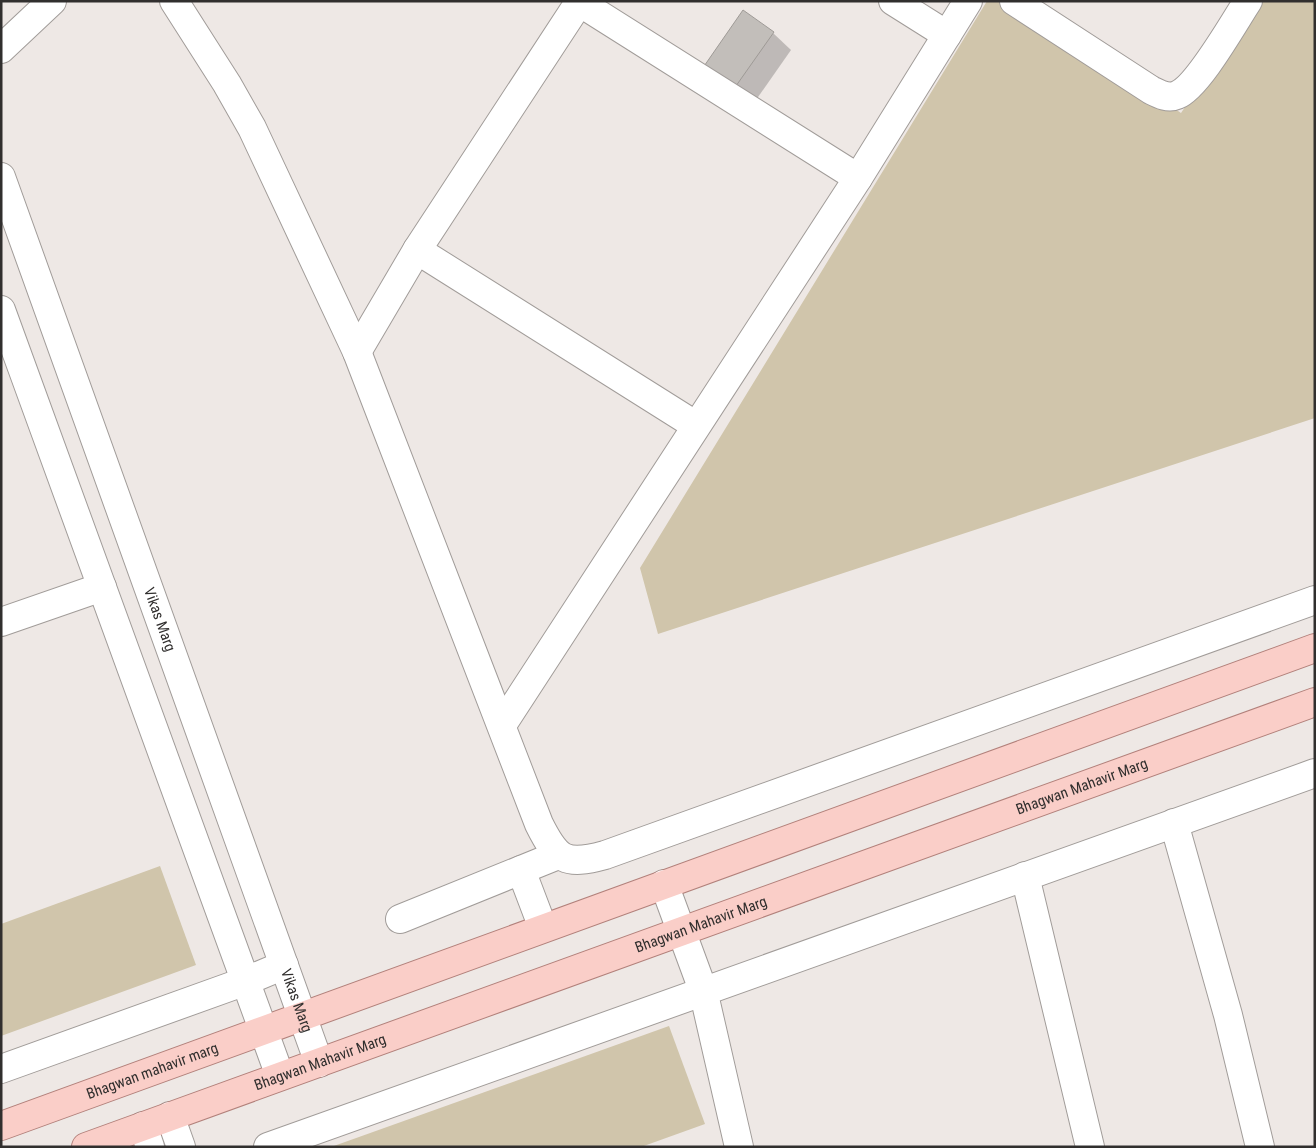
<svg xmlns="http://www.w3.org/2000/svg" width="1316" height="1148" font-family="'Roboto Condensed',sans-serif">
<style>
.green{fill:#d0c5ab}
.shadow{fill:#0003}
.building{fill:#c2beba;stroke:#9e9a96}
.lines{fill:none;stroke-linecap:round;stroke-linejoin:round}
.minor-casing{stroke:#a19c99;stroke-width:30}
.major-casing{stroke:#b2817b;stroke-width:30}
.minor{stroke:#fff;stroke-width:28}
.major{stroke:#facec8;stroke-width:28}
.labels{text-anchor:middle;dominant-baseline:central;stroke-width:4;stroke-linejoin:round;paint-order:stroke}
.street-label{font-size:15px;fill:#312f2e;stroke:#fff}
</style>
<rect width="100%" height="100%" fill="#eee8e5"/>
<g class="green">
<polygon points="987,1 1014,1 1181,113 1256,1 1315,1 1315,418 658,634 640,568"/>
<polygon points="160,866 196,965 1,1036 1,924"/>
<polygon points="669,1026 705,1124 641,1147 331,1147"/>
</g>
<polygon class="shadow" points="773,33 791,50 749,110 719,90"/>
<polygon class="building" points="743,10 774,32 731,93 700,72"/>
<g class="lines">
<g class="minor-casing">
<g id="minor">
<path d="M174,1L227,84L252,128L357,352L539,824C557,860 565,866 605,855L1315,600"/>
<polyline points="893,1 947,35"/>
<path d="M1014,1L1151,90C1159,94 1168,99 1177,95C1198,87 1234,22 1248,1"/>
<polyline points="579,2 858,178"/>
<polyline points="1,49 52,1"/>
<path id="s1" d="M1,177L319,1063"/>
<polyline points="417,250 695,425"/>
<polyline points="1,310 280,1076"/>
<polyline points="357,352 417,250 580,1"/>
<polyline points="1,622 102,587"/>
<polyline points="502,725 858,178 968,1"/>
<polyline points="1174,823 1228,1015 1260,1147"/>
<polyline points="521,870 543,928"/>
<polyline points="1025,876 1090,1147"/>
<polyline points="664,884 703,990 739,1147"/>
<polyline points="400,919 558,855"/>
<polyline points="1,1069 246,981 284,965"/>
<polyline points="170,1116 181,1147"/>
<polyline points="143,1126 150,1147"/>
<polyline points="268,1147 1315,773"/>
</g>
</g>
<g class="major-casing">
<g id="major">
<path id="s2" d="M1,1126L1315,648"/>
<path id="s3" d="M86,1147L1315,702"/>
</g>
</g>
<use href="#minor" class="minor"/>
<use href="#major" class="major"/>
</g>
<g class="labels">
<g class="street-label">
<text stroke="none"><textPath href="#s1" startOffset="470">Vikas Marg</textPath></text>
<text stroke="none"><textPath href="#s3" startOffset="1059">Bhagwan Mahavir Marg</textPath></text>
<text stroke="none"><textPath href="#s3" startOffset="654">Bhagwan Mahavir Marg</textPath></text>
<text stroke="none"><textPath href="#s1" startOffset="875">Vikas Marg</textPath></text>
<text stroke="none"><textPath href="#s3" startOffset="249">Bhagwan Mahavir Marg</textPath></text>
<text stroke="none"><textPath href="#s2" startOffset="161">Bhagwan mahavir marg</textPath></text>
</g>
</g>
<rect width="1316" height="1148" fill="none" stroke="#312f2e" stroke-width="5"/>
</svg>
